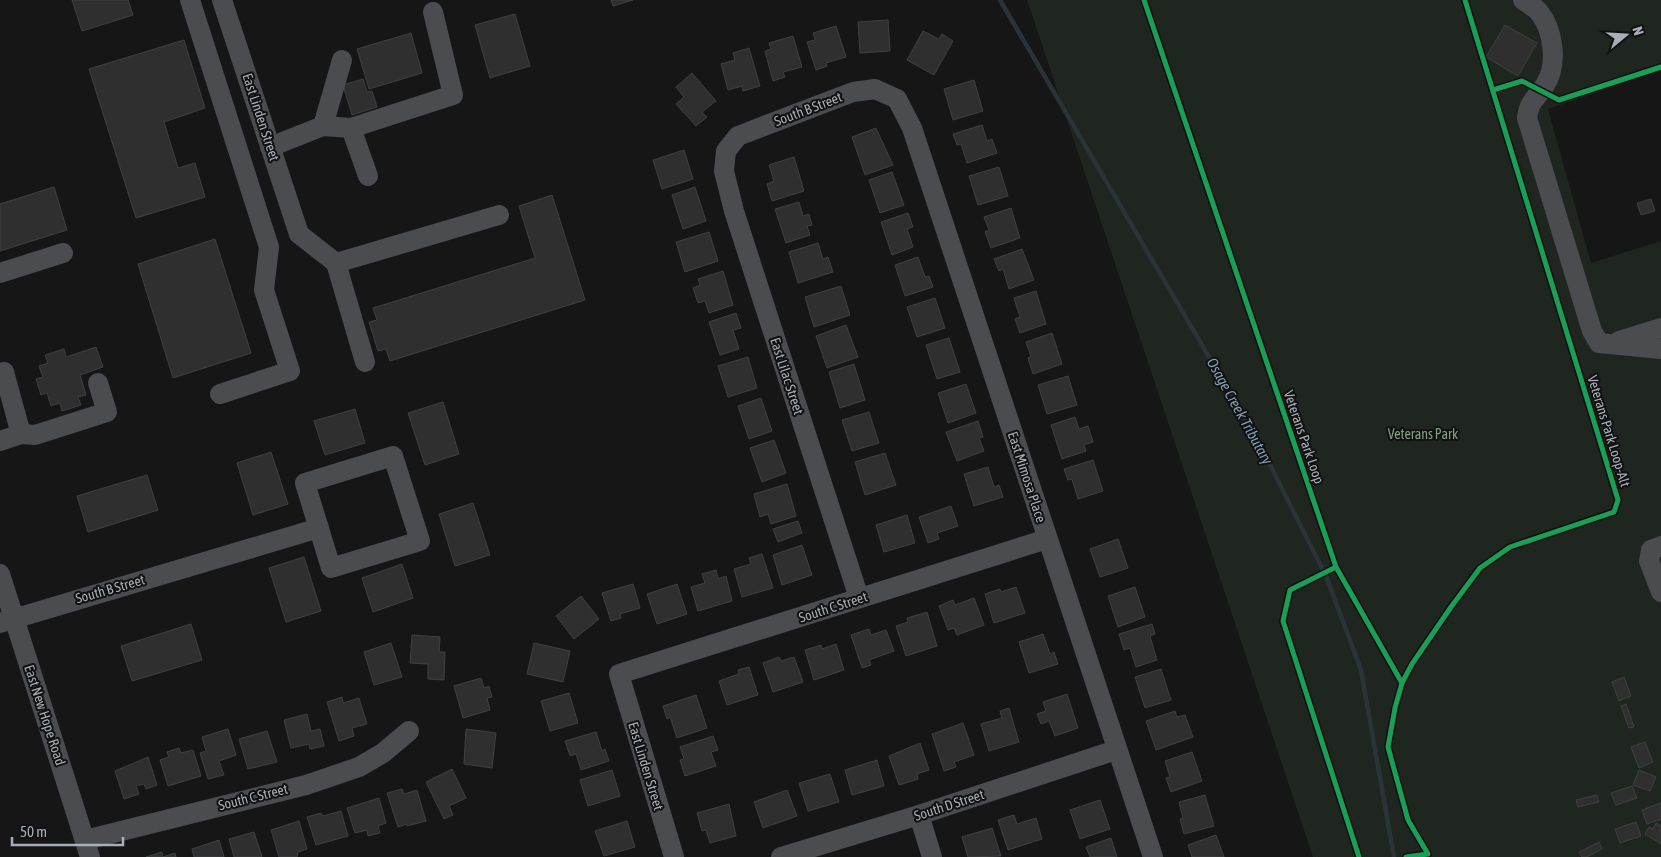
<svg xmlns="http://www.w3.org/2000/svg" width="1661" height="857" font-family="'Asap Condensed',sans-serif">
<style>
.green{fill:#1f251f}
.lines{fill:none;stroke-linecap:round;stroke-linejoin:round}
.stream{stroke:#2a3338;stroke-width:4.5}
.building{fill:#2f2f30;stroke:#3f4043}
.minor{stroke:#4b4c4f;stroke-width:20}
.cycleway-casing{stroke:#111112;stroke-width:8}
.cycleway{stroke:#1a9f57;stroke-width:5}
.labels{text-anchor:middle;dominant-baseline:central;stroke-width:4;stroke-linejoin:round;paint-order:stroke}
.street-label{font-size:14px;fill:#a8aeb7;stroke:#111112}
.park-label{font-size:14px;fill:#81a180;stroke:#111112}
.water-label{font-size:15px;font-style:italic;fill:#819fb0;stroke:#111112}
</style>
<rect width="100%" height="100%" fill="#161617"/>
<polygon class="green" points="1027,0 1661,0 1661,71 1548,109 1591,263 1661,241 1661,857 1313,857"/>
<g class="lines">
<polyline class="stream" points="1000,0 1257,439 1326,576 1361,670 1394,857"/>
</g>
<g class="building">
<polygon points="72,0 128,0 133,15 82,31"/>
<polygon points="611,0 633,0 613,6"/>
<polygon points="515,14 530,66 490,78 475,25"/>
<polygon points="888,20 890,51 860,53 858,22"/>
<polygon points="1505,25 1537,43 1518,76 1486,57"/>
<polygon points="836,26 846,57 826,63 827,66 816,70 807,42 815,40 813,33"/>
<polygon points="923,31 939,39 942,34 953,41 934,75 907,60"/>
<polygon points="411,33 422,73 369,89 357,49"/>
<polygon points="793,36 802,67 783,72 785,77 773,81 765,51 771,49 769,43"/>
<polygon points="184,40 205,108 164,122 178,168 195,163 205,197 136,218 89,69"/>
<polygon points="749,48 760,86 743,91 742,86 728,90 721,64 735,60 733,53"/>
<polygon points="692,73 716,101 702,112 707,117 696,126 676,104 684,97 676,87"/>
<polygon points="363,79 367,92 372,91 377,107 352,115 343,85"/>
<polygon points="974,80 983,111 953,120 944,89"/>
<polygon points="982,125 987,141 992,139 997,153 967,163 961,144 957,145 953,134"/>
<polygon points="876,128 893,165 865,175 852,137"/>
<polygon points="684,150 693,179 662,189 653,160"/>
<polygon points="794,157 804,191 772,201 767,184 774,181 769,165"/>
<polygon points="999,167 1008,196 978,205 969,176"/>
<polygon points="892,172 904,205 880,213 869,180"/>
<polygon points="54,187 67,230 0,251 0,204"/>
<polygon points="695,187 706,221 683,229 672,195"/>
<polygon points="552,195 585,300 390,361 386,349 378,351 369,322 377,320 373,308 535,258 519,206"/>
<polygon points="1651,199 1655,211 1641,215 1637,203"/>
<polygon points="799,202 803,216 809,214 812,225 807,226 810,235 786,243 775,209"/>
<polygon points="1011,208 1020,238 991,248 985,232 989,230 984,217"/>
<polygon points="908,213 913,227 907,229 913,247 892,255 881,222"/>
<polygon points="709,232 718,261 685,272 676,242"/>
<polygon points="215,239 251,353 173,378 138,264"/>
<polygon points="818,243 823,259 828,257 833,272 798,283 789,252"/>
<polygon points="1022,249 1034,280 1009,289 1003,269 999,271 994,259"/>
<polygon points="918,257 925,277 929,276 933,287 905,296 895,265"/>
<polygon points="723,271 733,305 709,313 705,301 698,303 693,288 700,285 698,279"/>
<polygon points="841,286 850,315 814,327 805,297"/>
<polygon points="1036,291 1046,324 1020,333 1015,319 1020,317 1014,298"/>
<polygon points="935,298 945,328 917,337 907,307"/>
<polygon points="736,313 741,328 733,330 739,349 720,355 709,322"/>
<polygon points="846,325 858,357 827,368 816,336"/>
<polygon points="1052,333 1062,364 1033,374 1028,358 1031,357 1026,342"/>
<polygon points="949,338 960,372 937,379 926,345"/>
<polygon points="96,347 103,367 80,375 86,395 78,397 81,405 62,411 60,403 51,406 47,393 41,395 36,379 43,377 39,366 48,363 45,355 64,349 66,357"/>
<polygon points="748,357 757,388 728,397 718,366"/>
<polygon points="854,364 865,400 840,408 829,372"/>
<polygon points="1068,376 1077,405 1047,414 1038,385"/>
<polygon points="966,384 976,413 948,423 938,393"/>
<polygon points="761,398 772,431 749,439 738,406"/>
<polygon points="443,402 459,454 425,465 408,413"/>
<polygon points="355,409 365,443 325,455 314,421"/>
<polygon points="869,412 879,443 852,451 842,420"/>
<polygon points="1075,417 1079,429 1088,426 1093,442 1084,445 1086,451 1062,459 1051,425"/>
<polygon points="978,421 983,437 979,438 984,451 957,461 946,432"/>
<polygon points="774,440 786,473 762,482 750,448"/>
<polygon points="271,452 288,504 253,515 237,463"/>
<polygon points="885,453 896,485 865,495 855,462"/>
<polygon points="1093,460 1103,491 1078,499 1072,479 1068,480 1064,469"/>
<polygon points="988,467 994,487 999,485 1003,497 974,506 964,474"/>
<polygon points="147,475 158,510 88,532 77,496"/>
<polygon points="787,484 796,516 771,524 768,514 760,517 754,494"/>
<polygon points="473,503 490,555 455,566 439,514"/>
<polygon points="951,506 958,526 937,533 939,539 928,543 919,517"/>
<polygon points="907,515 915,543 884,552 876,525"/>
<polygon points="798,521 802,533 778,542 773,529"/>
<polygon points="1118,539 1128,568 1100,577 1090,549"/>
<polygon points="802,545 812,575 782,585 773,555"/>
<polygon points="762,554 773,588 742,597 734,569 751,564 749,558"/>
<polygon points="304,557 321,611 286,622 269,568"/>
<polygon points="402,564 413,598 373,612 362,578"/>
<polygon points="716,570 718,579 726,576 732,601 698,611 691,587 705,583 702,574"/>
<polygon points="633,584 640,608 620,614 621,618 611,621 602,593"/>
<polygon points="677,584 687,614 657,624 647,594"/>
<polygon points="1016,587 1025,613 994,623 985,594 1000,589 1001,592"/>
<polygon points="1135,587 1145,617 1118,627 1108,596"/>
<polygon points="581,596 599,619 574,639 556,616"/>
<polygon points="974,598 984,625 957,635 954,628 948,630 939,606 953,600 955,605"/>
<polygon points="927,612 937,646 906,656 896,626 908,622 907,618"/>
<polygon points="191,624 202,660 132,681 121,646"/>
<polygon points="1152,624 1155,634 1150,636 1157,660 1136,667 1130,648 1124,650 1119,634"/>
<polygon points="869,629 871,635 886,630 894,651 869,660 871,665 862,668 851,635"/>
<polygon points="1043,634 1050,654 1054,652 1058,664 1029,673 1019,642"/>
<polygon points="412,635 440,637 439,652 445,652 444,680 428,679 428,664 410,663"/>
<polygon points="391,643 402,677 374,685 364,652"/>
<polygon points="534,643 570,651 563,682 527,674"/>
<polygon points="836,644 844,670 814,680 805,650 821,645 822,649"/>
<polygon points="779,657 781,661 794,657 803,682 773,692 763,663"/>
<polygon points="749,667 758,695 727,705 719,681 739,674 738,670"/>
<polygon points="1161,669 1171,700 1145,708 1135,677"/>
<polygon points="1624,677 1631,696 1619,701 1612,682"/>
<polygon points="481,678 484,688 489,686 492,697 487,698 490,710 463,718 454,686"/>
<polygon points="569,693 578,723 550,731 541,701"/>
<polygon points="1067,694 1078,728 1055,736 1049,721 1041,724 1037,714 1046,711 1043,702"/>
<polygon points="696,695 707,728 677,738 670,717 667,719 663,706"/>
<polygon points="342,697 343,703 359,698 367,724 352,728 354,736 339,741 327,702"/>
<polygon points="1626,704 1634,727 1629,728 1621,706"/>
<polygon points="1009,708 1019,742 989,751 981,724 1002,718 1000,711"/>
<polygon points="1175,711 1177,717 1185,715 1193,737 1156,750 1146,721"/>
<polygon points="307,714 311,731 320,729 324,746 310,749 309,744 291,748 284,720"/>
<polygon points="963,723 974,755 954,762 956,767 944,771 932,734"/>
<polygon points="228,729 236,755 219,761 224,775 208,779 200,753 206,751 202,737"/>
<polygon points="466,729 496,733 492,768 464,764"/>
<polygon points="267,731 277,762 248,769 239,739"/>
<polygon points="596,732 602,751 605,749 609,761 581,770 576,754 570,756 565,741"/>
<polygon points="713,736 718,750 711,752 716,766 685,776 680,760 684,759 680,747"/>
<polygon points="1645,742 1653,762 1639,768 1631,747"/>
<polygon points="920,743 929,770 917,774 918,779 899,785 889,756"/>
<polygon points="179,748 181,753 193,750 201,776 168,786 160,760 169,757 167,752"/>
<polygon points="1192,752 1202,781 1171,792 1166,778 1170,777 1165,761"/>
<polygon points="148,757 157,785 146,789 144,784 136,786 139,794 124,799 115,771"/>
<polygon points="877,760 884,786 852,795 845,770"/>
<polygon points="452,769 466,798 449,806 453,815 444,819 426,782"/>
<polygon points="612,770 620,796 588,806 580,780"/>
<polygon points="1639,770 1656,777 1650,791 1633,785"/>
<polygon points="830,774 839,802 808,811 799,783"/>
<polygon points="1632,786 1637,798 1616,805 1611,793"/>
<polygon points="402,789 404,794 417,790 426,821 407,826 407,824 398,827 387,793"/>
<polygon points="787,790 797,816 763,828 754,802"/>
<polygon points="1205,795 1214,826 1184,834 1180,819 1183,818 1179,802"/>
<polygon points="1597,795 1599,802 1578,807 1576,800"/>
<polygon points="379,798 386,823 378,826 380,833 368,836 367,830 355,833 347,808"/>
<polygon points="1100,800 1110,829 1080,839 1070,810"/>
<polygon points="1661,803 1661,819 1647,824 1642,810"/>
<polygon points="729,804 736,836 710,843 706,830 702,831 697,813"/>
<polygon points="341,811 348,836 316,845 307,817 321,813 323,816"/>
<polygon points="1014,815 1017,824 1036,818 1042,839 1008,850 998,820"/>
<polygon points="299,821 307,849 298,852 297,857 279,857 271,830"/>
<polygon points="627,821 635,847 604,856 595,831"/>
<polygon points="1636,822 1641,836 1620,843 1615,829"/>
<polygon points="1656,823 1661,826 1661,844 1645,834 1649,827 1653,829"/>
<polygon points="992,828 1001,856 968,857 962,837"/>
<polygon points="254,832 262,857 234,857 229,839"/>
<polygon points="1216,835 1224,857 1192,857 1188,845"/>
<polygon points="1111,838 1117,857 1090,857 1086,847"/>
<polygon points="219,840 224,857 194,857 192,849"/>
<polygon points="1599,842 1602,849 1587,857 1582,857 1579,852"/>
<polygon points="162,852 163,857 175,853 176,857 146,857"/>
</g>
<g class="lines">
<g class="minor">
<polyline points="190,0 269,247 264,290 290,371 220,394"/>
<polyline points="222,0 299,234"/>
<path d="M1523,0C1528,4 1535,7 1539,12C1554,31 1558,65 1545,85C1536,99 1529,101 1527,118L1592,331L1599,343L1661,349"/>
<polyline points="323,126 351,128 453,95 433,12"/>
<polyline points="351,128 368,176"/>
<polyline points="270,147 323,126 342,60"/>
<polyline points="299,234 336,263 499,215"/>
<polyline points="336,263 365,362"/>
<polyline points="0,273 63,253"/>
<polyline points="1619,341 1661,328"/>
<polyline points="21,434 35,435 107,412 98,383"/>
<polyline points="0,441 21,434 4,372"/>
<polygon points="393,456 420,541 331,568 305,483"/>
<polyline points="1661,546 1651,550 1649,561 1661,592"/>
<polyline points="0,574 90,857"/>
<polyline points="859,598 734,211 724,171 726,151 738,136 853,92 875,89 897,99 912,128 1153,857"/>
<polyline points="0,623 319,528"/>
<polyline points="919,815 932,857"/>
<polyline points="85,840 306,785 359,767 383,753 409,731"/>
<polyline points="674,857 619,674 1047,539"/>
<polyline points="781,857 919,815 1116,750"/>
</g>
<g class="cycleway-casing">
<g id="cycleway">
<polyline points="1144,0 1336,567 1290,590 1283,621 1359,857"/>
<polyline points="1493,90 1522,81 1559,100 1661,67"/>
<polyline points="1336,567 1402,683"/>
<polyline points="1406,857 1428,854 1408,820 1388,747 1395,708 1402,683 1412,664 1451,607 1480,568 1510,547 1614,512 1618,500 1465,0"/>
</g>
</g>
<use href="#cycleway" class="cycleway"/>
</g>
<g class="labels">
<g class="street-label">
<text transform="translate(808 109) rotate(-21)">South B Street</text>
<text transform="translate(261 117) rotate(72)">East Linden Street</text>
<text transform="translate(787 376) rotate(72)">East Lilac Street</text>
<text transform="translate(1609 431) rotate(73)">Veterans Park Loop-Alt</text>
<text transform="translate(1304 437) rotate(71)">Veterans Park Loop</text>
<text transform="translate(1027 477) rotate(72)">East Mimosa Place</text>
<text transform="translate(110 589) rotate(-16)">South B Street</text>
<text transform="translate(833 607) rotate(-18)">South C Street</text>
<text transform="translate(45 715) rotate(72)">East New Hope Road</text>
<text transform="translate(646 766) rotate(73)">East Linden Street</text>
<text transform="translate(253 797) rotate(-14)">South C Street</text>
<text transform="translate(949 805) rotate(-18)">South D Street</text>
</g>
<g class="park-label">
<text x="1423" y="434">Veterans Park</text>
</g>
<g class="water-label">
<text transform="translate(1240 411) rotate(61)">Osage Creek Tributary</text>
</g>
</g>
<g transform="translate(1626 35) rotate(72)" stroke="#111112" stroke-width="4" paint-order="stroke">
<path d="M0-4L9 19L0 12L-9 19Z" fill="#a8aeb7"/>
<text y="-8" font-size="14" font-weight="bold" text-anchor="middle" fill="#a8aeb7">N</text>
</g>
<path d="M12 837v8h111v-8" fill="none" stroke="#a8aeb7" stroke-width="2.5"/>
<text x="20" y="837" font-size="15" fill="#a8aeb7" stroke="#111112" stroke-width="4" paint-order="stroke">50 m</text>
</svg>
